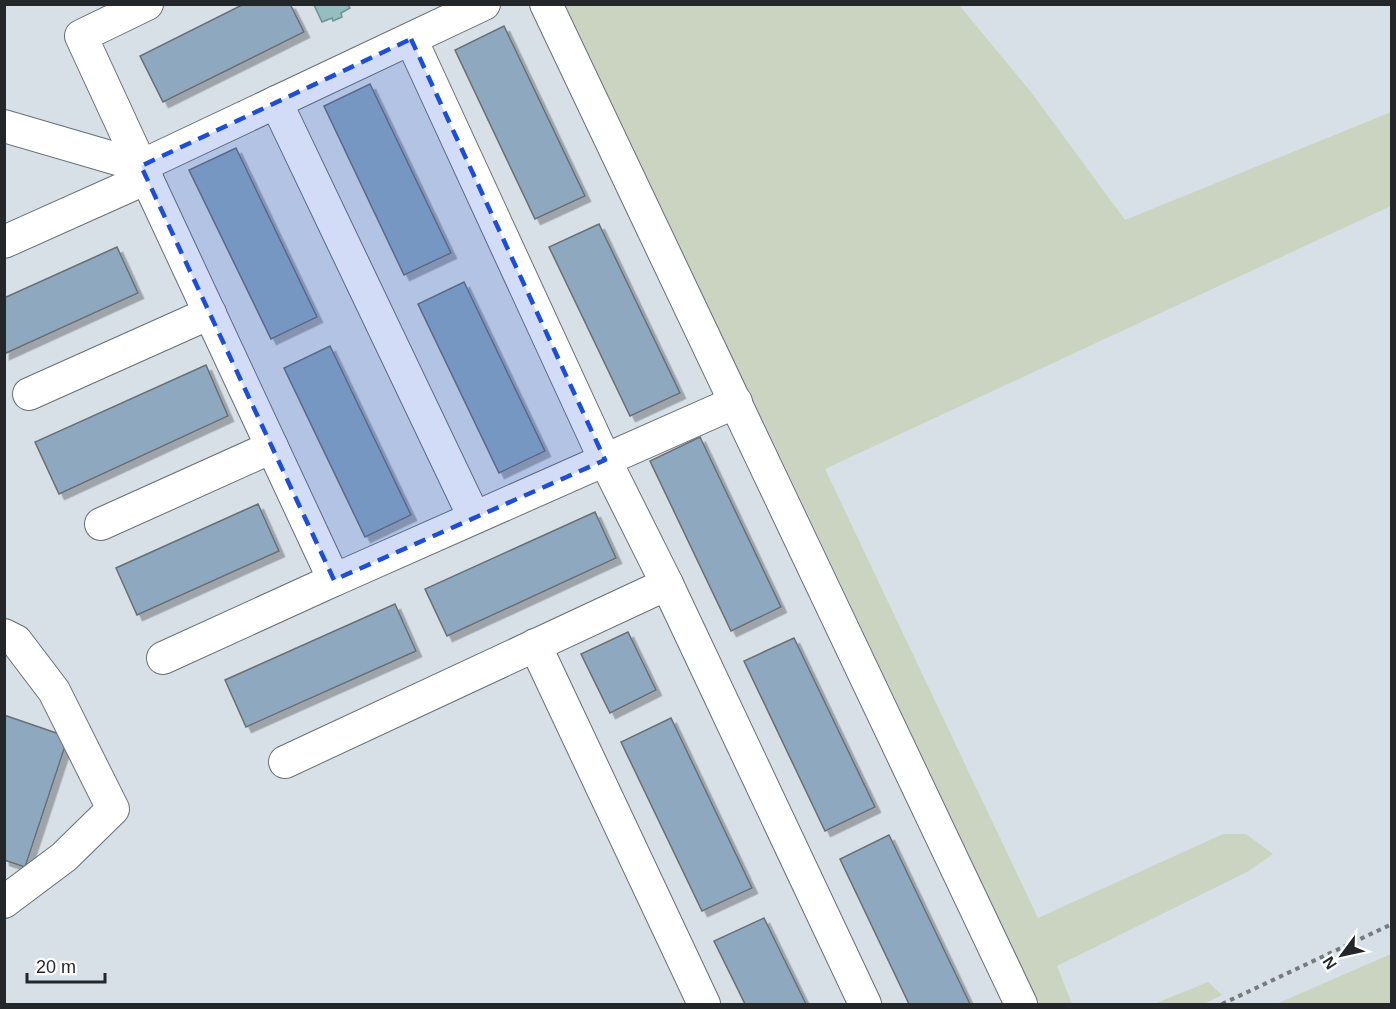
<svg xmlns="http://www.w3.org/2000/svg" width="1396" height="1009" font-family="Helvetica,sans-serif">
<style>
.green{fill:#cbd4c1}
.water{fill:#94bec1;stroke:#729193;stroke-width:1.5}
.building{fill:#8ea9bf;stroke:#686f75;stroke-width:1.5;filter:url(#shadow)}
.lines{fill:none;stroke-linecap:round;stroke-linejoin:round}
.minor-casing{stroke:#686f75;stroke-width:34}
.path{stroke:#757b7f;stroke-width:4;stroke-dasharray:4.5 4.5;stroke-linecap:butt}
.minor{stroke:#fff;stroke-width:32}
.marked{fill:#1d4ed8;fill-opacity:0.2;stroke:#1d4ed8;stroke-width:4.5;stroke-dasharray:12 8;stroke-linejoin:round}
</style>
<defs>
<filter id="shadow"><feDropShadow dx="5.5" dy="5.5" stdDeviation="0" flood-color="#0004"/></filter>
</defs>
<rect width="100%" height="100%" fill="#d7e0e6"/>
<g class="green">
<polygon points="552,5 959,5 1031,92 1125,220 1391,112 1391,206 825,469 1038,918 1223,834 1246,834 1273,854 1247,872 1057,966 1072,1004 1039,1004 766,426"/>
<polygon points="1391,954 1391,1004 1276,1004"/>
<polygon points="1208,982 1222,995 1204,1004 1154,1004"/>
</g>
<polygon class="water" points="314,5 348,5 350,8 341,13 342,17 333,21 332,18 322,22"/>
<g class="building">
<polygon points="244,4 290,4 304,32 163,102 140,56"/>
<polygon points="504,26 585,196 535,219 455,50"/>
<polygon points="370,84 451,253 404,275 324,106"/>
<polygon points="236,148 317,317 271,339 189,170"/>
<polygon points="599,224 680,393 630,416 549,247"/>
<polygon points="117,247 138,293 4,354 4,298"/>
<polygon points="464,282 545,451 499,473 418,304"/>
<polygon points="330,346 411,515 365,537 284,368"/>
<polygon points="206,365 228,416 59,494 35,442"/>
<polygon points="700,437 781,607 731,631 650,461"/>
<polygon points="258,504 279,551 137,615 116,568"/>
<polygon points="595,512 616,558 447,636 425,589"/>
<polygon points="395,604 416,651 246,727 225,680"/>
<polygon points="628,632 656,690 610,713 581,654"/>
<polygon points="794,638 875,807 825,831 744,661"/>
<polygon points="4,715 68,737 25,867 4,860"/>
<polygon points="671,718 752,888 702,911 621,742"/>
<polygon points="889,835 970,1004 909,1004 840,859"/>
<polygon points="764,918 806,1004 745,1004 714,941"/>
</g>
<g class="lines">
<g class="minor-casing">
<g id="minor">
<polyline points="147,4 81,36 141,166 484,4"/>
<polyline points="546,4 1021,1004"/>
<polyline points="411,39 605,460 667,584 865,1004"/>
<polyline points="276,102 474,517"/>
<polyline points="4,126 141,166 334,580 736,402"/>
<polyline points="4,242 147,178"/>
<polyline points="29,394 210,313"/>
<polyline points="101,524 272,447"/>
<polyline points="4,635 16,641 54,691 113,809 64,857 4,902"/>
<polyline points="535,645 704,1004"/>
<polyline points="163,658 334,580"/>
<polyline points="285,762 667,584"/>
</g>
</g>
<polyline class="path" points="1222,1004 1392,924"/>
<use href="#minor" class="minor"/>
</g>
<path class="marked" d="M411,39L605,460L334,580L141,166Z"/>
<rect width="1396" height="1009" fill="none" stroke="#242729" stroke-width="12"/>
<g transform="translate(1342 955) rotate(237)" stroke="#ffffff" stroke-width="4.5" paint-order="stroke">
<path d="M0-4.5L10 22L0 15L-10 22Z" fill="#242729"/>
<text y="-9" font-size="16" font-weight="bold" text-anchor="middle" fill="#242729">N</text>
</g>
<path d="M27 973v9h78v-9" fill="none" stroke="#242729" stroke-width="3"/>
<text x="36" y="973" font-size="18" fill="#242729" stroke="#ffffff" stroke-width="4.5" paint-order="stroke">20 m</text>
</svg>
